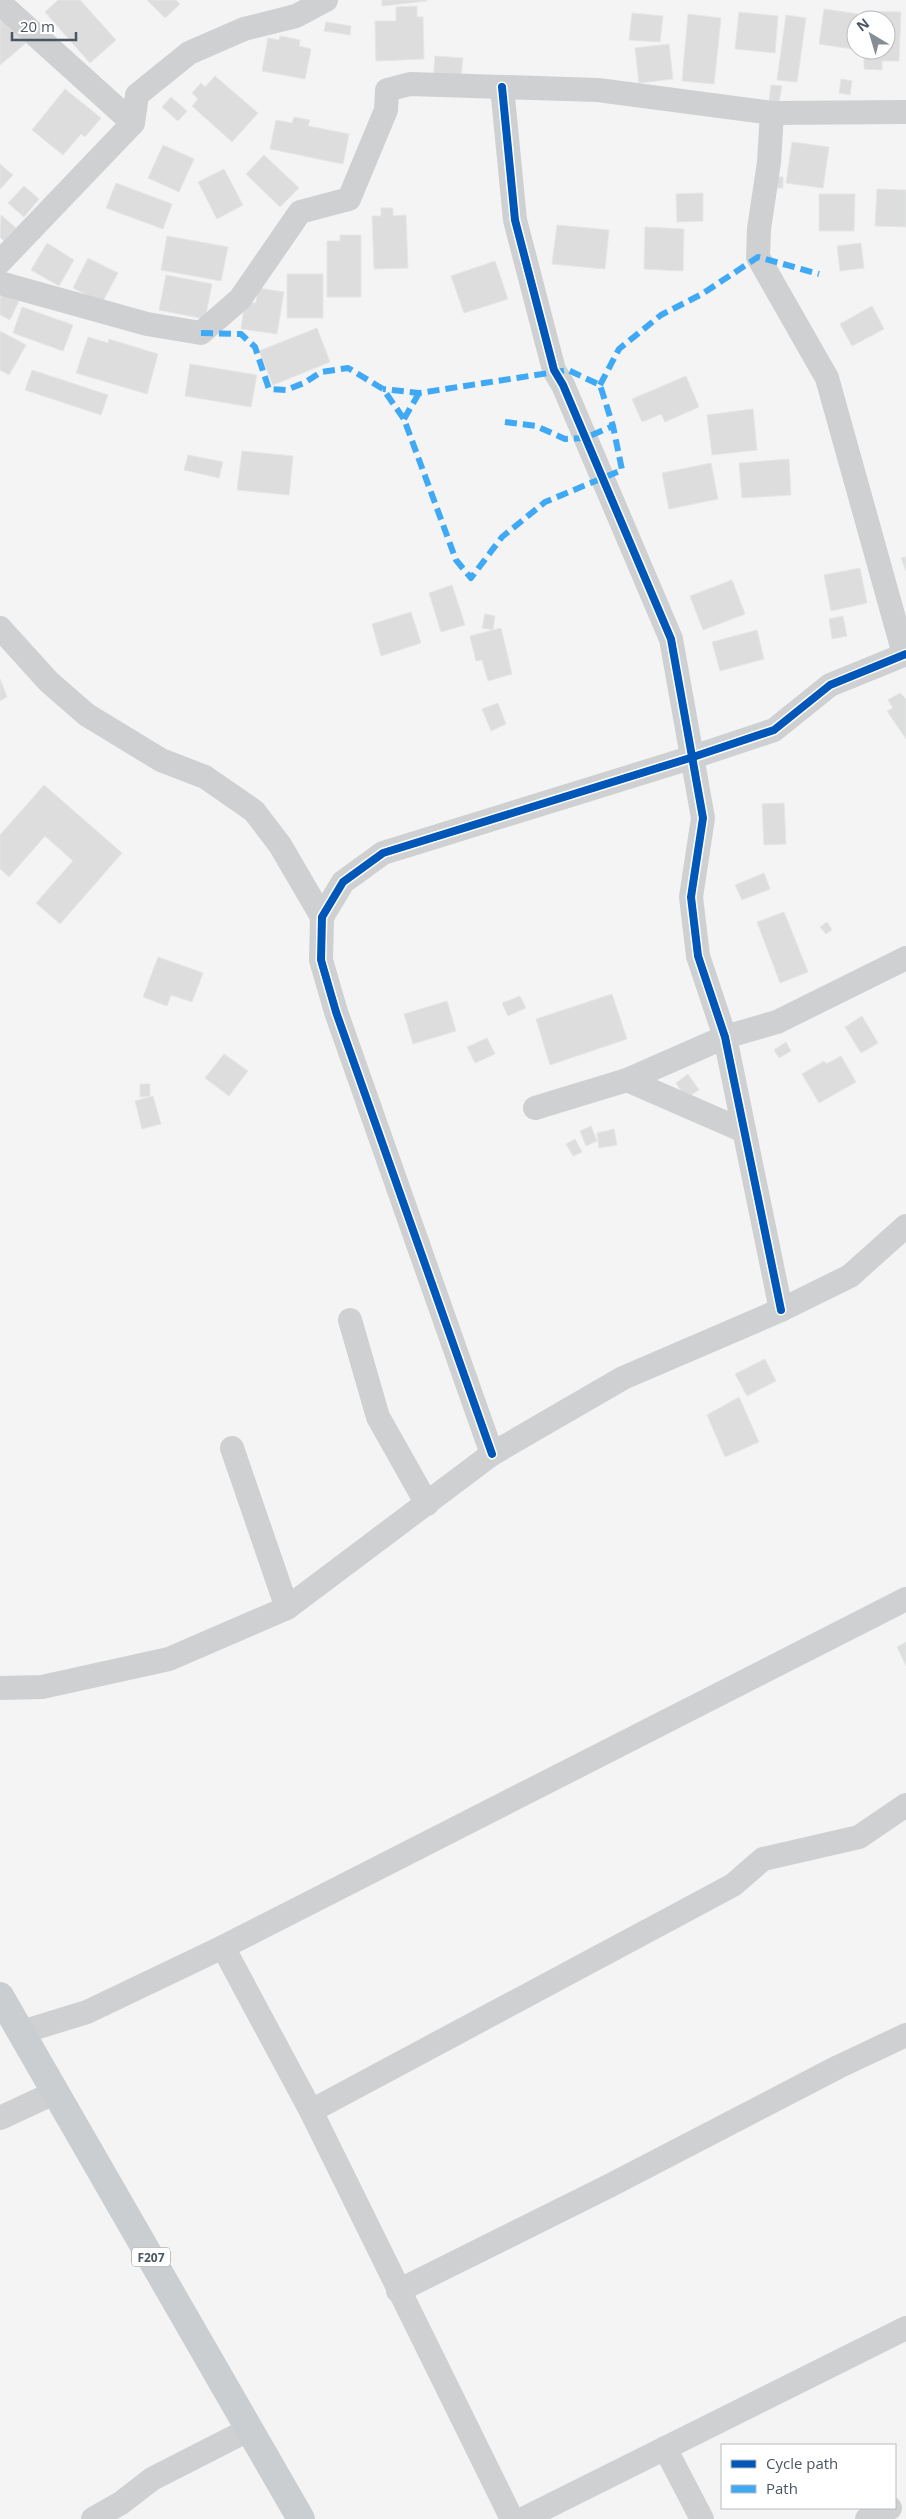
<svg xmlns="http://www.w3.org/2000/svg" width="906" height="2519" font-family="'Open Sans',sans-serif">
<style>
.building{fill:#ddddde;stroke:#e5e6e7}
.lines{fill:none;stroke-linecap:round;stroke-linejoin:round}
.minor{stroke:#ced0d2;stroke-width:24}
.major{stroke:#caced1;stroke-width:28}
.quiet{stroke:#3fa9f5;stroke-width:6;stroke-dasharray:12 6;stroke-linecap:butt}
.cycleway-casing{stroke:#fff;stroke-width:11}
.cycleway{stroke:#0057b8;stroke-width:8}
.labels{text-anchor:middle;dominant-baseline:central;stroke-width:4.5;stroke-linejoin:round;paint-order:stroke}
.shield{fill:#fff;stroke:#808990;stroke-width:1}
.shield-label{font-size:12px;font-weight:bold;fill:#4a5661}
</style>
<rect width="100%" height="100%" fill="#f4f4f4"/>
<g class="building">
<polygon points="58,0 80,0 116,40 90,63 45,12"/>
<polygon points="147,0 176,0 180,4 165,18"/>
<polygon points="382,0 427,0 427,1 382,6"/>
<polygon points="417,6 417,17 423,17 424,59 376,61 375,21 396,21 396,7"/>
<polygon points="824,9 858,14 852,49 819,44"/>
<polygon points="865,11 901,12 899,61 882,61 882,70 864,69 864,50 886,50 886,20 865,20"/>
<polygon points="739,12 778,16 775,53 735,49"/>
<polygon points="632,13 663,16 660,42 629,40"/>
<polygon points="0,14 26,43 0,65"/>
<polygon points="688,14 721,18 714,84 682,81"/>
<polygon points="786,15 806,18 797,82 777,80"/>
<polygon points="326,22 351,26 350,35 324,31"/>
<polygon points="280,36 300,40 299,46 311,49 305,79 262,71 268,38 279,40"/>
<polygon points="669,44 673,79 639,83 635,48"/>
<polygon points="435,56 463,58 460,85 433,83"/>
<polygon points="215,76 258,113 232,142 192,106 198,99 192,93 201,83 205,87"/>
<polygon points="841,79 852,81 850,95 839,93"/>
<polygon points="771,85 782,86 779,102 769,101"/>
<polygon points="65,89 101,118 85,137 81,134 63,155 32,130"/>
<polygon points="171,97 187,111 178,121 162,107"/>
<polygon points="294,117 310,120 308,126 349,134 343,164 270,149 276,120 292,123"/>
<polygon points="792,142 829,147 823,188 786,183"/>
<polygon points="163,145 194,159 179,192 148,178"/>
<polygon points="264,155 299,188 280,207 246,174"/>
<polygon points="0,164 13,175 0,189"/>
<polygon points="224,169 243,205 217,219 198,182"/>
<polygon points="772,177 783,177 783,188 771,188"/>
<polygon points="116,183 172,204 163,229 106,208"/>
<polygon points="24,186 39,199 24,217 8,203"/>
<polygon points="877,189 906,190 906,227 875,226"/>
<polygon points="703,193 703,221 677,222 676,194"/>
<polygon points="819,194 855,194 854,231 819,231"/>
<polygon points="381,208 393,208 393,216 406,215 408,268 374,269 372,216 381,216"/>
<polygon points="1,215 16,228 4,241 0,237"/>
<polygon points="557,225 609,230 605,269 552,264"/>
<polygon points="645,227 684,229 683,271 644,269"/>
<polygon points="340,235 361,235 361,297 327,297 327,241 340,241"/>
<polygon points="167,236 228,247 221,281 161,270"/>
<polygon points="47,243 74,260 59,286 31,270"/>
<polygon points="861,243 864,268 840,271 837,246"/>
<polygon points="88,258 118,273 102,303 73,288"/>
<polygon points="495,261 508,299 464,313 451,276"/>
<rect x="287" y="274" width="36" height="44"/>
<polygon points="166,275 212,284 205,319 159,310"/>
<polygon points="258,288 284,292 277,334 241,329 245,301 256,303"/>
<polygon points="3,293 19,301 10,320 0,315 0,298"/>
<polygon points="872,306 884,329 852,346 840,324"/>
<polygon points="22,307 73,325 63,351 13,333"/>
<polygon points="317,328 330,362 273,385 259,351"/>
<polygon points="0,331 26,345 9,375 0,370"/>
<polygon points="88,337 108,343 109,339 158,354 147,394 76,373"/>
<polygon points="190,364 257,375 251,407 185,396"/>
<polygon points="32,370 108,395 101,415 25,390"/>
<polygon points="686,376 699,407 665,422 661,414 642,422 632,399"/>
<polygon points="753,409 757,450 712,455 707,415"/>
<polygon points="242,451 293,456 289,495 237,490"/>
<polygon points="188,455 223,462 219,478 184,470"/>
<polygon points="789,459 791,495 742,498 739,463"/>
<polygon points="711,463 718,499 669,509 662,473"/>
<polygon points="906,557 906,571 901,558"/>
<polygon points="860,568 867,603 831,611 824,575"/>
<polygon points="732,580 745,614 703,630 690,596"/>
<polygon points="452,585 465,625 441,632 429,593"/>
<polygon points="411,612 421,643 381,656 372,624"/>
<polygon points="485,614 495,616 493,630 482,628"/>
<polygon points="843,616 847,636 832,639 829,619"/>
<polygon points="501,628 512,674 488,681 482,660 476,661 470,636"/>
<polygon points="757,630 764,659 720,671 712,642"/>
<polygon points="0,679 7,697 0,701"/>
<polygon points="900,693 906,699 906,739 887,711 893,708 888,700"/>
<polygon points="498,703 506,724 491,731 482,709"/>
<polygon points="44,785 122,853 60,924 36,903 73,861 45,836 9,877 0,869 0,835"/>
<polygon points="784,803 786,844 764,845 762,804"/>
<polygon points="764,873 770,889 742,900 735,885"/>
<polygon points="784,912 808,972 780,983 757,922"/>
<polygon points="827,922 832,930 826,934 820,927"/>
<polygon points="158,957 203,973 192,1002 171,995 167,1006 143,997"/>
<polygon points="612,994 627,1039 550,1065 536,1019"/>
<polygon points="520,996 526,1008 508,1016 502,1003"/>
<polygon points="447,1001 456,1031 413,1044 404,1014"/>
<polygon points="862,1016 878,1043 861,1053 845,1027"/>
<polygon points="487,1038 495,1054 475,1063 467,1047"/>
<polygon points="786,1042 791,1051 779,1058 774,1050"/>
<polygon points="224,1054 248,1071 229,1096 205,1078"/>
<polygon points="841,1056 856,1082 819,1103 802,1074 824,1061 826,1064"/>
<polygon points="688,1074 699,1090 686,1098 676,1083"/>
<polygon points="140,1084 150,1084 150,1096 140,1097"/>
<polygon points="153,1096 161,1124 142,1129 135,1101"/>
<polygon points="591,1126 597,1141 586,1146 580,1131"/>
<polygon points="614,1129 617,1145 599,1148 597,1133"/>
<polygon points="575,1139 582,1152 573,1156 566,1144"/>
<polygon points="765,1359 776,1381 747,1396 735,1374"/>
<polygon points="739,1397 759,1442 725,1457 707,1415"/>
<polygon points="906,1642 906,1666 897,1647"/>
</g>
<g class="lines">
<g class="minor">
<polyline points="0,3 133,123"/>
<polyline points="502,87 515,220 554,370 563,385 671,639 703,818 691,897 698,956 725,1037 781,1310"/>
<polyline points="772,113 769,162 759,229 758,257 827,378 904,654"/>
<polyline points="0,262 133,123 137,95 189,53 244,29 296,16 326,0"/>
<polyline points="0,283 147,324 201,333 240,299 300,212 349,199 386,110 387,90 410,84 598,90 772,113 906,112"/>
<polyline points="0,628 49,682 87,715 161,760 205,777 254,811 280,845 322,917"/>
<polyline points="627,1080 744,1131"/>
<polyline points="535,1108 627,1080 725,1037 777,1022 906,958"/>
<polyline points="350,1320 378,1417 427,1504"/>
<polyline points="232,1448 287,1608"/>
<polyline points="492,1454 336,1012 321,960 322,917 343,882 383,853 690,758 774,730 830,685 906,654"/>
<polyline points="0,1688 42,1687 169,1659 287,1608 492,1454 623,1378 781,1310 850,1276 906,1226"/>
<polyline points="223,1947 311,2111 512,2519"/>
<polyline points="22,2032 87,2012 223,1947 906,1599"/>
<polyline points="311,2111 733,1885 763,1859 859,1837 906,1805"/>
<polyline points="0,2118 56,2092"/>
<polyline points="398,2291 609,2186 838,2067 906,2035"/>
<polyline points="665,2448 702,2519"/>
<polyline points="93,2519 121,2503 152,2479 250,2429"/>
<polyline points="523,2519 906,2328"/>
<polyline points="867,2519 890,2508"/>
</g>
<polyline class="major" points="0,1996 301,2519"/>
<g class="quiet">
<polyline points="201,333 241,334 255,347 269,389 286,390 304,383 321,372 348,368 383,389 404,419 456,560 471,578 502,537 545,502 622,470 613,426 600,385 568,370 419,393 383,389"/>
<polyline points="600,385 619,349 661,315 702,294 758,257 819,274"/>
<polyline points="404,419 419,393"/>
<polyline points="505,422 536,426 565,439 585,438 613,426"/>
</g>
<g class="cycleway-casing">
<g id="cycleway">
<polyline points="502,87 515,220 554,370 563,385 671,639 703,818 691,897 698,956 725,1037 781,1310"/>
<polyline points="492,1454 336,1012 321,960 322,917 343,882 383,853 690,758 774,730 830,685 906,654"/>
</g>
</g>
<use href="#cycleway" class="cycleway"/>
</g>
<g class="labels">
<rect class="shield" x="132" y="2247.5" width="38" height="19" rx="4"/>
<g class="shield-label">
<text x="151" y="2257">F207</text>
</g>
</g>
<rect x="721" y="2444" width="175" height="65" fill="#ffffff" stroke="#b7bbc0"/>
<rect x="731" y="2460" width="25" height="8" fill="#0057b8" stroke="#b7bbc0"/>
<text x="766" y="2469" font-size="15" fill="#4a5661">Cycle path</text>
<rect x="731" y="2485" width="25" height="8" fill="#3fa9f5" stroke="#b7bbc0"/>
<text x="766" y="2494" font-size="15" fill="#4a5661">Path</text>
<g transform="translate(871 35) rotate(322)"><circle r="24" fill="#ffffff" stroke="#b7bbc0"/>
<path d="M0-4L9 19L0 12L-9 19Z" fill="#868d94"/>
<text y="-8" font-size="14" font-weight="bold" text-anchor="middle" fill="#4a5661">N</text>
</g>
<path d="M12 32v8h64v-8" fill="none" stroke="#4a5661" stroke-width="2.5"/>
<text x="20" y="32" font-size="15" fill="#4a5661" stroke="#ffffff" stroke-width="4" paint-order="stroke">20 m</text>
</svg>
